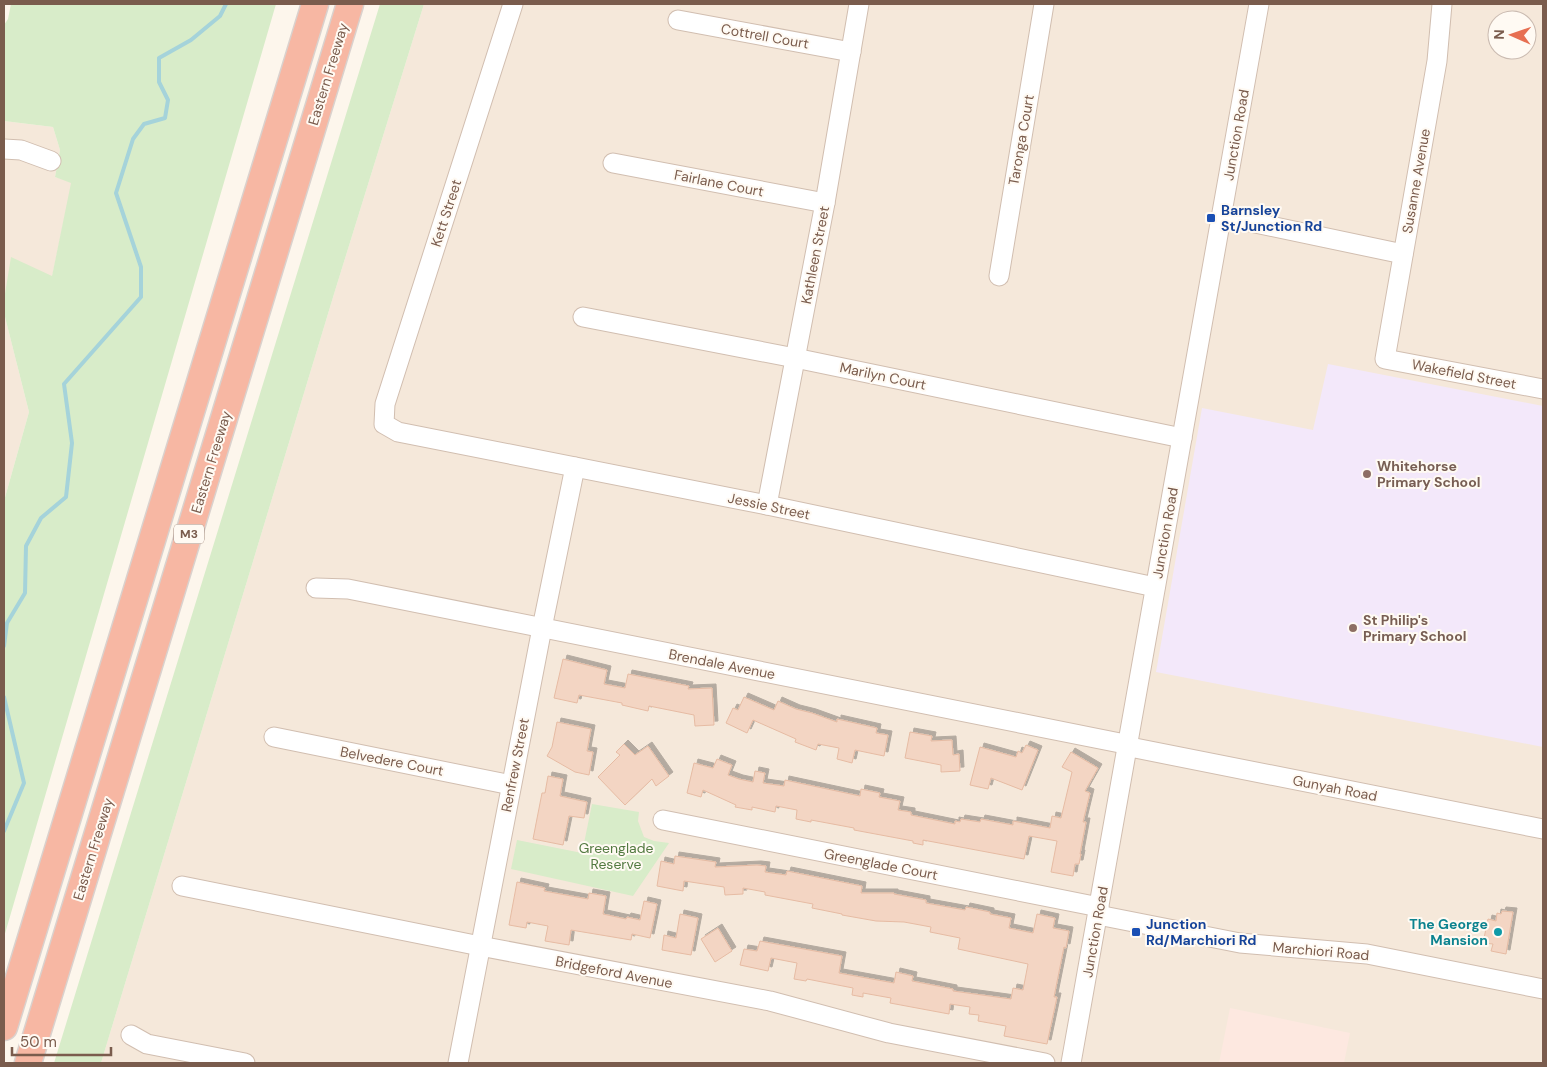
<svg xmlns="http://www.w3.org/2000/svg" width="1547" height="1067" font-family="'DM Sans',sans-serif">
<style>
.residential{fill:#f5e8da;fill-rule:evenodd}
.commercial{fill:#fde8e0}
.education{fill:#f3e8fa}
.green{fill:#d8ecc9}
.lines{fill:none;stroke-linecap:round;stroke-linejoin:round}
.stream{stroke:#a5d3da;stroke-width:4}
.building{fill:#f3d5c3;stroke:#e6bba3;filter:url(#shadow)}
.minor-casing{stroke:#d1beb0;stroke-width:21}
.highway-casing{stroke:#dad1cd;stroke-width:29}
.minor{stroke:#fff;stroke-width:19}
.highway{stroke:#f7b7a3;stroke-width:26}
.transit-dot{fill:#1a4fb4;stroke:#fffaf3;stroke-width:2}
.education-dot{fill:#8d6e63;stroke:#fffaf3;stroke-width:2}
.culture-dot{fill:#0f9aa8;stroke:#fffaf3;stroke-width:2}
.labels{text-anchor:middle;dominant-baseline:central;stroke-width:4;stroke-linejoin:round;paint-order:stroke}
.shield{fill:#fffaf3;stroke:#a28b7f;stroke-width:1}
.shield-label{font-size:12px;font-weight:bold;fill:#7a5c4d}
.street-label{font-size:14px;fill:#7a5c4d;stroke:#fffaf3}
.transit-label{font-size:14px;font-weight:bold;fill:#164399;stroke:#fffaf3;text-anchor:start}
.education-label{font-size:14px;font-weight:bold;fill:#785e54;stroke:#fffaf3;text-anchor:start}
.park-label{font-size:14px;fill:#537a41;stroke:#fffaf3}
.culture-label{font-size:14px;font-weight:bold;fill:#0d838f;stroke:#fffaf3;text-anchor:end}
</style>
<defs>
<filter id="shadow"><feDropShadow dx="4" dy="-4" stdDeviation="0" flood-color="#0004"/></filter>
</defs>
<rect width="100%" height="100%" fill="#fdf6ec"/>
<g class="residential">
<path d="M424,4H1543V1063H101L334,294ZM1497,20H1527V50H1497Z"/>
<polygon points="4,121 53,127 60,150 55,177 72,182 52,277 4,300"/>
<polygon points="4,313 29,412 4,501"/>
</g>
<polygon class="commercial" points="1230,1008 1350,1033 1344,1063 1219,1063"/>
<polygon class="education" points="1328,364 1543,406 1543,747 1156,672 1202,408 1313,430"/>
<g class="green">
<polygon points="11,4 276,4 4,937 4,501 29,412 4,313 4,300 11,257 52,276 71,183 55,177 60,150 53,127 4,121 4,25 8,19"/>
<polygon points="380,4 424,4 334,294 101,1063 54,1063"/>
<polygon points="592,804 639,812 638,821 644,837 654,841 669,843 633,896 511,869 517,840 582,853"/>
</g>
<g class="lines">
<g class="stream">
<polyline points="4,646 7,623 25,593 26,546 41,518 66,497 72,443 64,384 141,297 141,267 116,193 133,139 144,124 165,118 168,100 159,82 159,58 191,40 220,16 226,4"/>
<polyline points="4,697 24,783 4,831"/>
</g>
</g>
<g class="building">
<polygon points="563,659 607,670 604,684 625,688 628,674 689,686 688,689 712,688 714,725 695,726 694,715 649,706 648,711 622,705 622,703 579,695 577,703 554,698"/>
<polygon points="744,697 774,710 778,701 796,709 812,713 837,722 837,719 877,728 876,733 888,735 884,756 855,750 852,763 837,759 839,748 818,744 816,750 795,742 796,739 753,720 747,733 726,723 733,708 738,710"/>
<polygon points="557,722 591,729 587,751 593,752 589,775 575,772 547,756 552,747"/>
<polygon points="910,732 932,736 931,741 952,740 953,755 959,754 960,771 941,772 941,765 905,758"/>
<polygon points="624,744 635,755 648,746 669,776 656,786 652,779 625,805 598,777 620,755 616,752"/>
<polygon points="1026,745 1038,750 1022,790 991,778 988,789 970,785 980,747 1016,757 1018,751 1022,753"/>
<polygon points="1071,752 1098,768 1085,791 1090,793 1083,822 1086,822 1080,854 1081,854 1079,864 1075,864 1073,876 1051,872 1057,841 1029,836 1024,859 923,840 923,845 913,843 913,841 854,830 854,828 811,820 811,822 796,819 797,810 776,806 775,812 752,807 752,810 735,807 736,805 703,790 701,797 687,793 694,763 713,768 717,759 732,765 728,775 739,779 753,782 755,771 765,773 763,783 784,786 785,780 860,796 861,789 880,793 879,797 900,801 898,810 911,812 911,815 955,824 955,821 960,822 961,819 980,822 981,819 1013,825 1013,821 1050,828 1052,816 1061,818 1072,772 1062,767"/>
<polygon points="548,776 563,779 560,796 587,802 584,818 569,816 563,845 533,839 542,793 545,793"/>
<polygon points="675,856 716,862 715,867 757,865 766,866 765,872 786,875 787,871 862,886 861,893 894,893 894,894 926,900 926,903 965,910 966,907 990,912 990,914 1011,918 1009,928 1033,933 1037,914 1055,918 1053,928 1069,931 1066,948 1064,947 1054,997 1057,997 1047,1044 1004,1036 1006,1026 978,1021 979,1015 969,1014 970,1007 950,1004 949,1014 890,1003 891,998 863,993 863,997 852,995 853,988 807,979 806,981 794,979 797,963 771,958 768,971 740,965 744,949 757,951 760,941 842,956 839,973 894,983 896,972 913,976 912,981 953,989 953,991 1011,999 1013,988 1023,990 1028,964 958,949 960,938 930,932 931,927 904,922 876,921 842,915 842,914 812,908 813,904 765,895 765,892 743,888 743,894 725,895 724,887 684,881 683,891 657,886 661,861 674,864"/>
<polygon points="517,882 545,888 544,891 588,899 589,893 606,896 603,914 626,919 627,917 640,920 644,901 657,904 650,938 632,934 631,940 571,930 569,945 545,941 548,926 527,922 526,928 509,925"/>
<polygon points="1502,911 1513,912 1506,954 1491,951 1493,944 1483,943 1488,919 1496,921 1497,913 1501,914"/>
<polygon points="680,914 698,918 691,955 662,950 664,935 676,938"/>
<polygon points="718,928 732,951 715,962 701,939"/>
</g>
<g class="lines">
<g class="minor-casing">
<g id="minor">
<polyline points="513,4 385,404 384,424 398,432 767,505 1155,587"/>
<polyline points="1442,4 1437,61 1385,359 1543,389"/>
<polyline points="678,20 851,52"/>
<polyline points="4,149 21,150 51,161"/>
<polyline points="613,163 825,203"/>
<polyline points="1222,216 1403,254"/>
<polyline points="999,276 1044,4"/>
<polyline points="583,317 795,358 1182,438"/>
<polyline points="767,505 825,203 859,4"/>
<polyline points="316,588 348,589 1120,743 1135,748 1543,829"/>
<polyline points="274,737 511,785"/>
<polyline points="663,820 1099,907"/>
<polyline points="182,886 480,946 770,1001 889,1033 1045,1063"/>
<polyline points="1098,915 1240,943 1367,954 1543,989"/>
<polyline points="131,1035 147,1044 245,1063"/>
<polyline points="458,1063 542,628 575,467"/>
<polyline points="1071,1063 1259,4"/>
</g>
</g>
<g class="highway-casing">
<g id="highway">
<polyline points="4,1027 315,4"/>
<polyline points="28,1063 350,4"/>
</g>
</g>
<use href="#minor" class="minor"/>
<use href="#highway" class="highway"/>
</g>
<g class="transit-dot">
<rect x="1206" y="213" width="10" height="10" rx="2.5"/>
<rect x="1131" y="927" width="10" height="10" rx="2.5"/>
</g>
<g class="education-dot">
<circle cx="1367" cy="474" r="5"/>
<circle cx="1353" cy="628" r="5"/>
</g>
<circle class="culture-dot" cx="1498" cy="932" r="5"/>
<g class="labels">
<rect class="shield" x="174" y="524.5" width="30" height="19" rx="4"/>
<g class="shield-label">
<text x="189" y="534">M3</text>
</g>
<g class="street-label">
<text transform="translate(765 36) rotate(10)">Cottrell Court</text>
<text transform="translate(328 74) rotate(-73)">Eastern Freeway</text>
<text transform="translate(1236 135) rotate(-80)">Junction Road</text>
<text transform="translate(1021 140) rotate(-80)">Taronga Court</text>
<text transform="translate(1416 181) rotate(-80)">Susanne Avenue</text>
<text transform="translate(719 183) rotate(11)">Fairlane Court</text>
<text transform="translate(446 213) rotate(-72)">Kett Street</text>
<text transform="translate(815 255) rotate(-79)">Kathleen Street</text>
<text transform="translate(1464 374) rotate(11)">Wakefield Street</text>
<text transform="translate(883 376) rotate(12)">Marilyn Court</text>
<text transform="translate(211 462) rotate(-73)">Eastern Freeway</text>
<text transform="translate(769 506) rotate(12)">Jessie Street</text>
<text transform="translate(1165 533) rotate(-80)">Junction Road</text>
<text transform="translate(722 664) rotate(11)">Brendale Avenue</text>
<text transform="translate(392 761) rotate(11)">Belvedere Court</text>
<text transform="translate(515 765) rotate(-79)">Renfrew Street</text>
<text transform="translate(1335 788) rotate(11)">Gunyah Road</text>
<text transform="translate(93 849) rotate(-73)">Eastern Freeway</text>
<text transform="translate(881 864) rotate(11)">Greenglade Court</text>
<text transform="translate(1095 932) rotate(-80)">Junction Road</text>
<text transform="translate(1321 951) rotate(5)">Marchiori Road</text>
<text transform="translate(614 972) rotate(11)">Bridgeford Avenue</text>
</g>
<g class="transit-label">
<text x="1221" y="210">Barnsley<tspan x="1221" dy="16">St/Junction Rd</tspan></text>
<text x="1146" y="924">Junction<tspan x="1146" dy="16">Rd/Marchiori Rd</tspan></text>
</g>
<g class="education-label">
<text x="1377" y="466">Whitehorse<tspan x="1377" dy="16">Primary School</tspan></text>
<text x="1363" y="620">St Philip's<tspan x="1363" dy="16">Primary School</tspan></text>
</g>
<g class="park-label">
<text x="616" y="848">Greenglade<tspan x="616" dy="16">Reserve</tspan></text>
</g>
<g class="culture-label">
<text x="1488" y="924">The George<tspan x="1488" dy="16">Mansion</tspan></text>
</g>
</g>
<rect width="1547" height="1067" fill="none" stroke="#7a5c4d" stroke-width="10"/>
<g transform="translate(1512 35) rotate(272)"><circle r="24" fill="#fffaf3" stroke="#cabbb1"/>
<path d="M0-4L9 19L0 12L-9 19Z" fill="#e76f51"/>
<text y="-8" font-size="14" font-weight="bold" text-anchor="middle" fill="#7a5c4d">N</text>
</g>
<path d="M12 1047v8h99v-8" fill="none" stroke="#7a5c4d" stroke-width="2.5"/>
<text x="20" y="1047" font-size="15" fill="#7a5c4d" stroke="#fffaf3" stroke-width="4" paint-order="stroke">50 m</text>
</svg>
